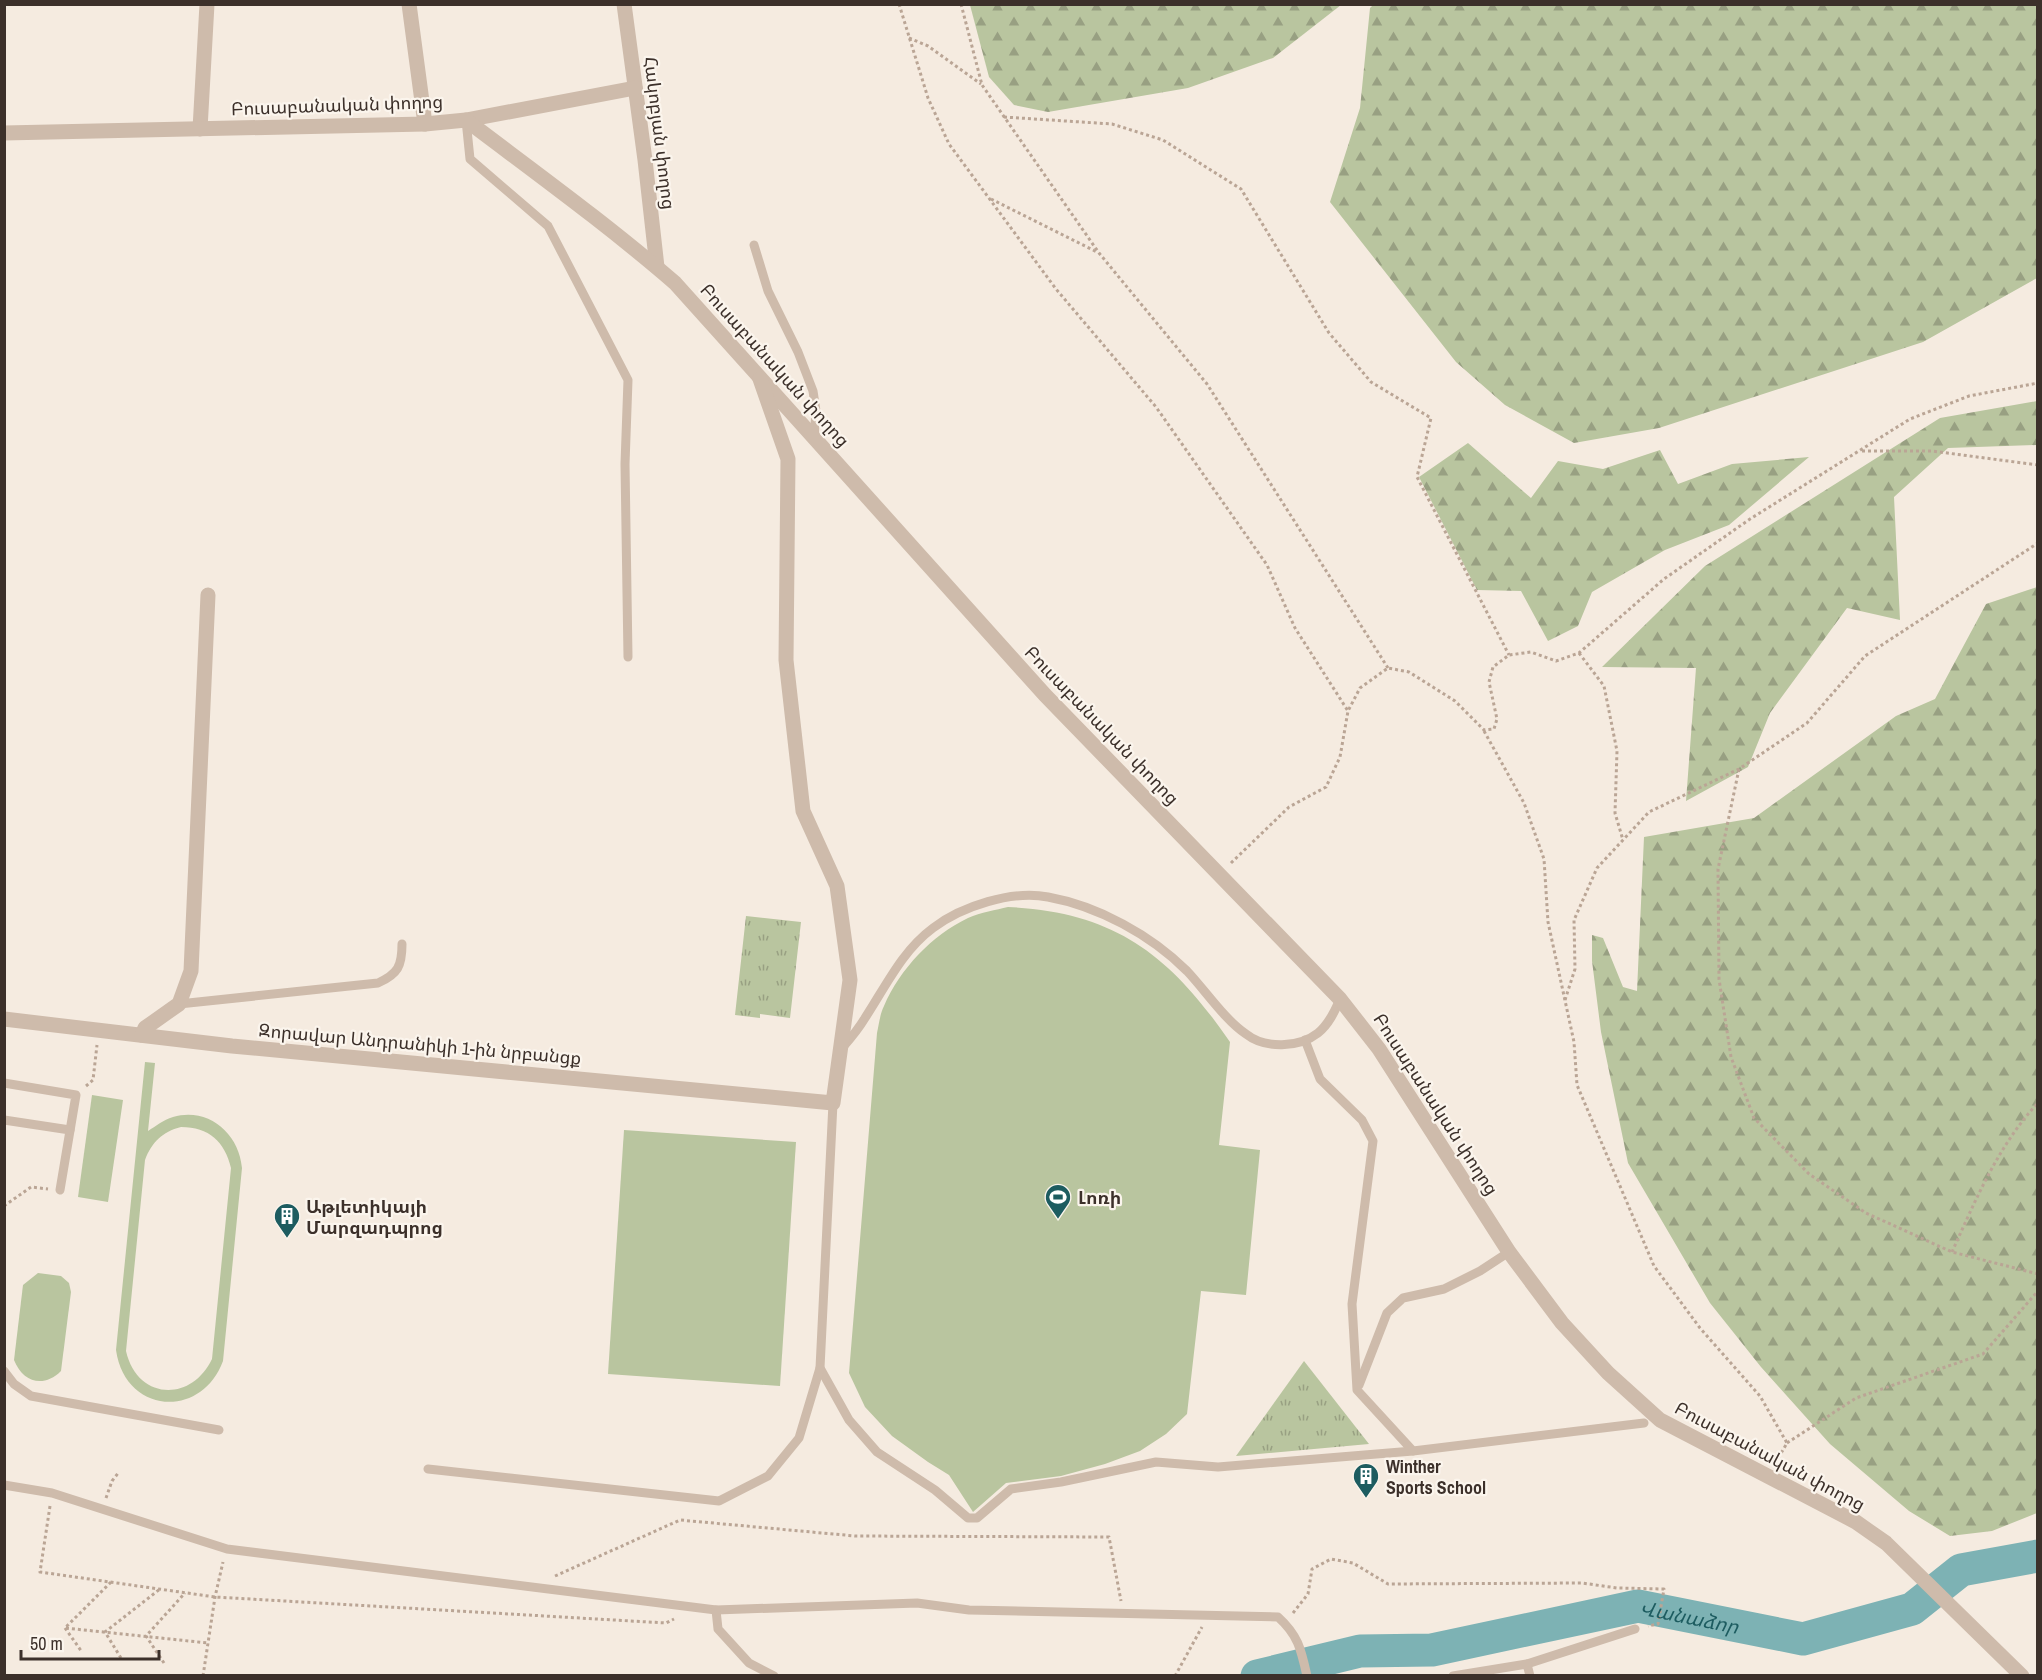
<svg xmlns="http://www.w3.org/2000/svg" width="2042" height="1680" font-family="'Archivo Narrow','Noto Sans Armenian',sans-serif">
<style>
.grass{fill:url(#grass-tufts)}
.forest{fill:url(#forest-firs)}
.pitch{fill:#b9c59f;fill-rule:evenodd}
.lines{fill:none;stroke-linecap:round;stroke-linejoin:round}
.river{stroke:#7db2b4;stroke-width:33}
.path{stroke:#baa595;stroke-width:3;stroke-dasharray:3 3;stroke-linecap:butt}
.service{stroke:#cebbab;stroke-width:9}
.minor{stroke:#cebbab;stroke-width:15}
.labels{text-anchor:middle;dominant-baseline:central;stroke-width:4.5;stroke-linejoin:round;paint-order:stroke}
.street-label{font-size:18px;fill:#3c302a;stroke:#fbf5ed}
.poi-label{font-size:18px;font-weight:bold;fill:#3c302a;stroke:#fbf5ed;text-anchor:start}
.water-label{font-size:20px;font-style:italic;fill:#1d5c60;stroke:#fbf5ed}
</style>
<defs>
<pattern id="grass-tufts" width="24" height="20" patternUnits="userSpaceOnUse" patternTransform="scale(1.5)"><rect width="24" height="20" fill="#b9c59f"/><path d="M3 7l-1-3M5 7V3M7 7l1-3M15 17l-1-3M17 17v-4M19 17l1-3" fill="none" stroke="#98a082"/></pattern>
<pattern id="forest-firs" width="22" height="20" patternUnits="userSpaceOnUse" patternTransform="scale(1.5)"><rect width="22" height="20" fill="#b9c59f"/><path d="M5 1l3.5 6h-7zM16 11l3.5 6h-7z" fill="#98a082"/></pattern>
</defs>
<rect width="100%" height="100%" fill="#f5ebe0"/>
<g class="grass">
<polygon points="746,916 801,922 790,1018 760,1014 760,1018 735,1015"/>
<polygon points="1304,1361 1369,1444 1236,1456"/>
</g>
<g class="forest">
<polygon points="970,5 970,4 1341,5 1273,58 1188,88 1048,112 1014,105 989,77"/>
<polygon points="1373,5 2037,5 2037,278 1923,342 1659,428 1574,443 1505,405 1456,362 1330,202 1360,108 1370,8"/>
<polygon points="2037,401 2037,445 1948,448 1894,497 1900,620 1847,608 1770,713 1748,767 1686,801 1696,668 1602,667 1705,566 1940,418"/>
<polygon points="1468,443 1531,498 1558,461 1603,469 1660,450 1678,484 1732,464 1809,457 1729,525 1665,550 1592,592 1578,626 1548,641 1521,591 1477,590 1419,477"/>
<polygon points="2037,587 2037,1513 1992,1531 1950,1536 1909,1511 1830,1444 1761,1367 1710,1303 1628,1163 1601,1032 1592,961 1592,935 1603,938 1623,987 1637,991 1644,837 1754,818 1896,716 1935,699 1986,604"/>
</g>
<g class="pitch">
<path d="M1008,907C1116,912 1171,956 1230,1042L1219,1145L1260,1150L1246,1295L1201,1291L1187,1414L1166,1434L1140,1451L1105,1464L1061,1476L1006,1483L973,1512L949,1475L928,1462L892,1436L865,1407L849,1373L877,1033C879,1024 880,1014 884,1006C900,969 932,935 968,918C981,912 996,910 1008,907Z"/>
<path d="M145,1062L155,1063L148,1131C156,1126 163,1120 173,1117C208,1107 239,1133 242,1168L223,1361C201,1420 125,1414 116,1350ZM181,1127C209,1127 225,1142 231,1168L212,1359C191,1403 137,1400 126,1351L145,1160C152,1142 162,1132 181,1127Z"/>
<polygon points="92,1095 123,1100 108,1202 78,1197"/>
<polygon points="624,1130 796,1142 780,1386 608,1374"/>
<path d="M38,1273L61,1276L69,1283L71,1292L61,1371C44,1388 23,1383 14,1360L23,1285Z"/>
</g>
<g class="lines">
<path class="river" id="s1" d="M1257,1676L1360,1651L1432,1650L1638,1606L1803,1639L1912,1609L1961,1570L2038,1556"/>
<g class="path">
<polyline points="899,4 928,98 949,144 1056,289 1156,407 1267,565 1295,628 1348,711"/>
<polyline points="961,4 982,85 1099,253 1207,384 1388,668"/>
<polyline points="909,38 928,46 981,84"/>
<polyline points="1004,117 1112,124 1163,140 1241,189 1329,333 1371,382 1431,418 1417,477 1509,655"/>
<polyline points="991,199 1097,252"/>
<polyline points="1862,451 1932,451 2038,465"/>
<polyline points="1579,653 1604,686 1617,751 1615,813 1623,840"/>
<polyline points="1484,731 1524,803 1544,859 1548,922 1574,1042 1577,1085 1654,1266 1700,1328 1760,1396 1787,1443 1776,1462"/>
<polyline points="1739,769 1718,869 1719,979 1731,1057 1754,1118 1809,1174 1866,1213 1952,1252 2038,1274"/>
<polyline points="1231,863 1289,807 1326,787 1340,757 1348,711 1360,688 1388,668 1409,672 1455,701 1484,730 1494,729 1497,719 1489,682 1493,667 1509,655 1531,652 1556,661 1579,653 1664,579 1750,519 1910,419 1969,396 2038,383"/>
<polyline points="1565,1000 1575,969 1574,920 1597,868 1649,812 1739,769 1807,723 1865,656 2038,543"/>
<polyline points="86,1086 93,1080 97,1045"/>
<polyline points="4,1206 31,1187 48,1189"/>
<path d="M1952,1252C1975,1201 1999,1144 2038,1103"/>
<polyline points="1787,1443 1856,1398 1983,1354 2038,1291"/>
<polyline points="106,1498 112,1481 119,1472"/>
<polyline points="50,1506 40,1572 215,1597 666,1623 674,1619"/>
<polyline points="555,1576 680,1520 855,1536 1109,1537 1121,1601"/>
<polyline points="111,1582 65,1628 208,1643"/>
<polyline points="1293,1613 1308,1594 1312,1569 1331,1559 1353,1563 1388,1584 1582,1583 1617,1588 1664,1589 1658,1624 1648,1626"/>
<polyline points="65,1628 82,1652"/>
<polyline points="121,1658 105,1632 160,1589"/>
<polyline points="164,1663 146,1636 185,1593"/>
<polyline points="203,1676 215,1597 223,1562"/>
<polyline points="1175,1676 1202,1627"/>
</g>
<g class="service">
<polyline points="466,120 470,159 548,226 628,380 625,464 628,657"/>
<polyline points="754,245 768,291 798,352 813,391 816,411 814,438"/>
<path d="M179,1004L378,983C398,974 402,966 402,944"/>
<polyline points="1305,1040 1320,1079 1362,1120 1373,1141 1352,1304 1357,1390 1413,1451 1644,1423"/>
<path d="M843,1047C851,1038 859,1028 865,1018C886,986 902,951 933,928C962,906 1012,890 1048,897C1098,906 1151,935 1187,971C1205,990 1225,1020 1246,1034C1265,1049 1299,1048 1318,1033C1329,1024 1335,1011 1340,999"/>
<polyline points="4,1083 76,1095 60,1190"/>
<polyline points="833,1103 820,1368 849,1420 877,1452 935,1490 968,1518 977,1518 1011,1489 1061,1482 1156,1462 1218,1467 1413,1451"/>
<polyline points="4,1120 70,1130"/>
<polyline points="4,1371 14,1384 31,1396 219,1430"/>
<polyline points="1359,1385 1387,1313 1403,1298 1444,1289 1480,1271 1509,1252"/>
<polyline points="428,1469 719,1501 768,1476 799,1438 820,1368"/>
<path d="M4,1485L52,1493L227,1549L716,1610L917,1603L969,1610L1278,1617C1298,1635 1301,1649 1307,1676"/>
<polyline points="716,1610 718,1629 749,1663 774,1676"/>
<polyline points="1527,1664 1635,1629"/>
<polyline points="1453,1676 1527,1664 1530,1676"/>
</g>
<g class="minor">
<polyline points="409,4 425,124"/>
<polyline points="624,4 645,160 657,267"/>
<polyline points="466,120 635,88"/>
<polyline points="200,129 207,4"/>
<path d="M4,133L425,124L466,120C536,173 608,225 675,283L1045,695L1340,999L1379,1049L1509,1252L1562,1323L1608,1373L1660,1420L1856,1522L1886,1543L2022,1676"/>
<polyline points="4,1019 232,1046 833,1103 850,980 837,886 803,811 786,660 788,459 760,379"/>
<polyline points="142,1035 145,1028 179,1004 191,971 208,595"/>
</g>
</g>
<defs>
<g id="stadium-pin" transform="scale(1.35)"><path d="M0 17L-7.5 6A9.5 9.5 0 1 1 7.5 6Z" fill="#1d5c60" stroke="#fbf5ed"/><path d="M0-5a6.5 5 0 1 0 0 10a6.5 5 0 1 0 0-10ZM-3.5-1.8h7v3.6h-7Z" fill="#fff"/></g>
<g id="building-pin" transform="scale(1.35)"><path d="M0 17L-7.5 6A9.5 9.5 0 1 1 7.5 6Z" fill="#1d5c60" stroke="#fbf5ed"/><path d="M-4-6H4V6H1V3H-1V6H-4ZM-2.5-4.3h1.7v1.8h-1.7ZM.8-4.3h1.7v1.8H.8ZM-2.5-1h1.7V.8h-1.7ZM.8-1h1.7V.8H.8Z" fill="#fff"/></g>
</defs>
<g fill-rule="evenodd">
<use href="#stadium-pin" x="1058" y="1197"/>
<use href="#building-pin" x="287" y="1216"/>
<use href="#building-pin" x="1366" y="1476"/>
</g>
<g class="labels">
<g class="street-label">
<text transform="translate(337 105) rotate(-2)">Բուսաբանական փողոց</text>
<text transform="translate(660 133) rotate(83)">Հակոբյան փողոց</text>
<text transform="translate(775 365) rotate(48)">Բուսաբանական փողոց</text>
<text transform="translate(1102 725) rotate(46)">Բուսաբանական փողոց</text>
<text transform="translate(420 1044) rotate(5)">Զորավար Անդրանիկի 1-ին նրբանցք</text>
<text transform="translate(1436 1104) rotate(57)">Բուսաբանական փողոց</text>
<text transform="translate(1770 1456) rotate(28)">Բուսաբանական փողոց</text>
</g>
<g class="poi-label">
<text x="1078" y="1197">Լոռի</text>
<text x="306" y="1206">Աթլետիկայի<tspan x="306" dy="21">Մարզադպրոց</tspan></text>
<text x="1386" y="1466">Winther<tspan x="1386" dy="21">Sports School</tspan></text>
</g>
<g class="water-label">
<text stroke="none"><textPath href="#s1" startOffset="441">Վանաձոր</textPath></text>
</g>
</g>
<rect width="2042" height="1680" fill="none" stroke="#3c302a" stroke-width="12"/>
<path d="M21 1650v9h138v-9" fill="none" stroke="#3c302a" stroke-width="3"/>
<text x="30" y="1650" font-size="18" fill="#3c302a" stroke="#fbf5ed" stroke-width="4.5" paint-order="stroke">50 m</text>
</svg>
